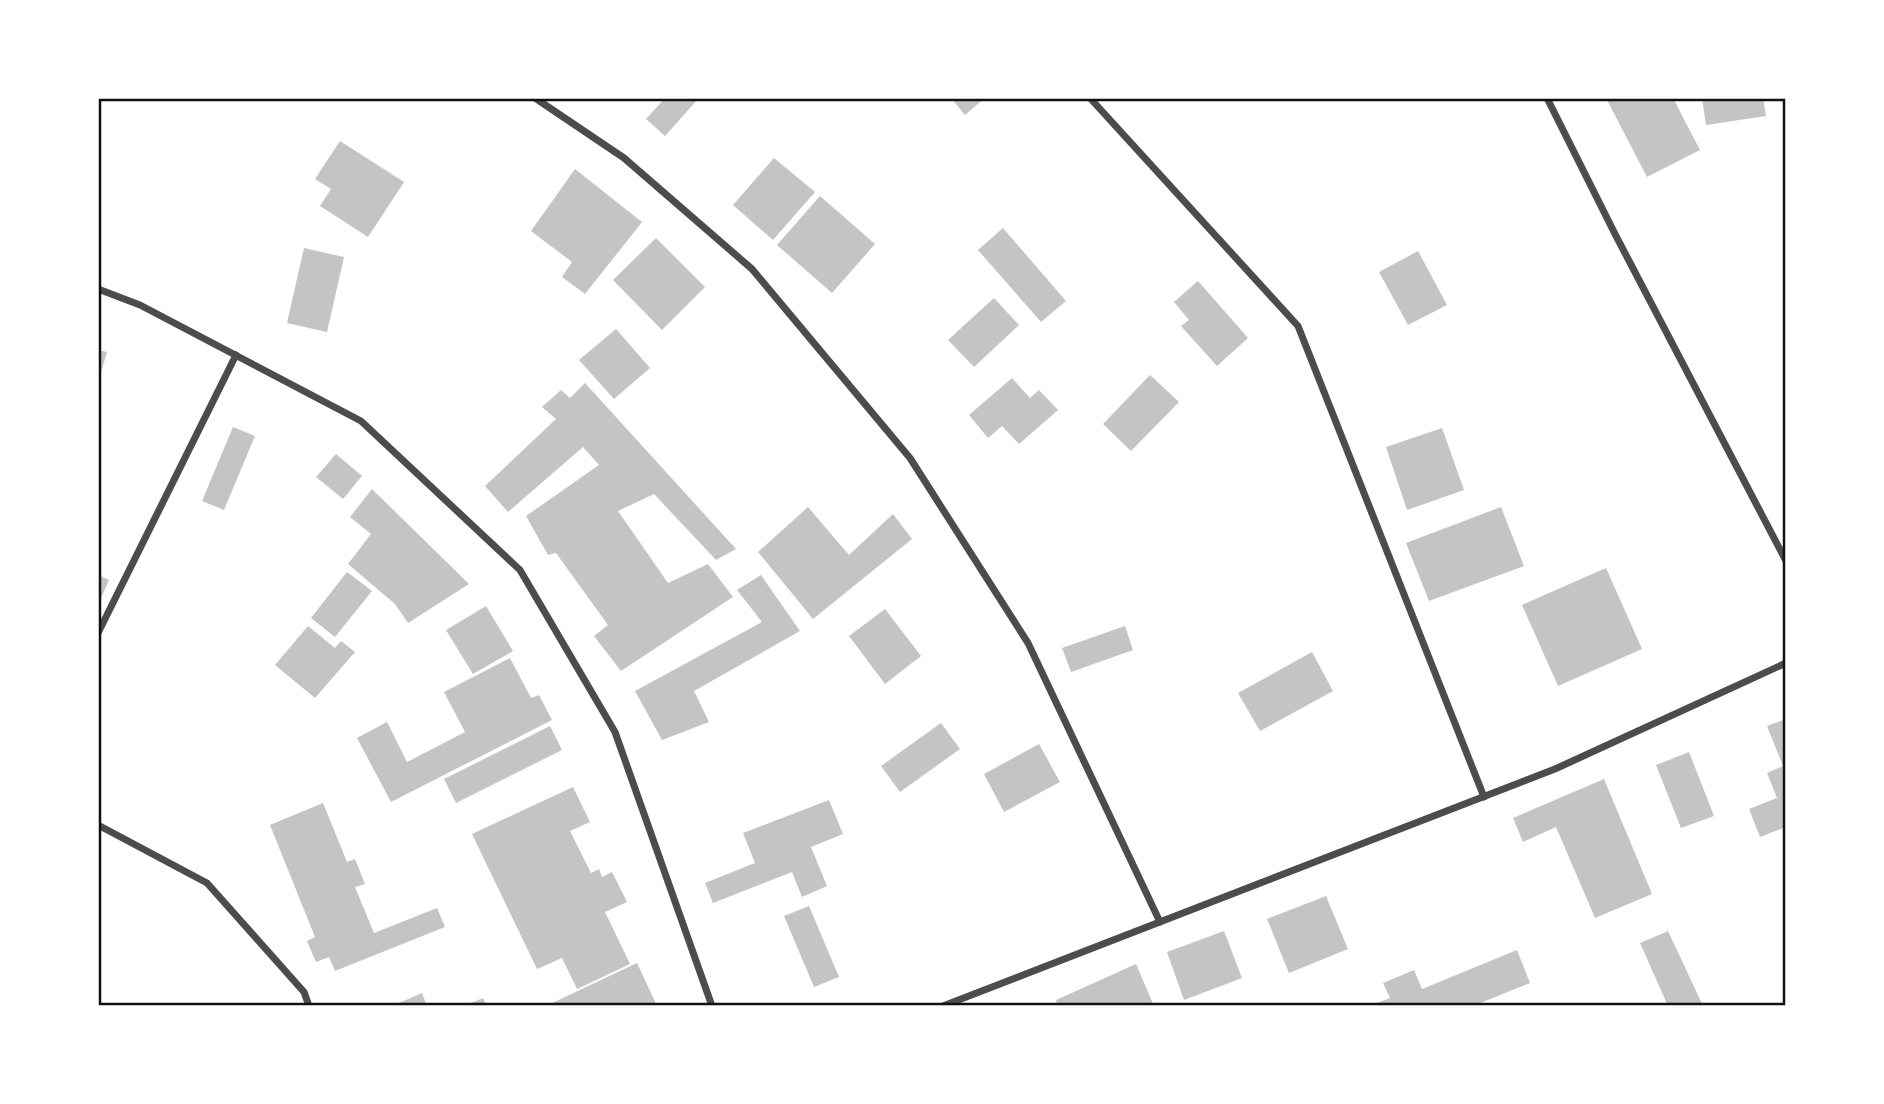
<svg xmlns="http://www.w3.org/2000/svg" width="1884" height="1104" font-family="'PT Sans',sans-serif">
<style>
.building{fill:#c4c4c4}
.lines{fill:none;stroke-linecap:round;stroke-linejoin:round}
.minor{stroke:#4c4c4c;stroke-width:7}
.neatline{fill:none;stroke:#111;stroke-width:2.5}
</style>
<rect width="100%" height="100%" fill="#fff"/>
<g class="building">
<polygon points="665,98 699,98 665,136 646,119"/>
<polygon points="951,98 985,98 965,115"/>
<polygon points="1606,98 1673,98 1700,150 1647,177"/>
<polygon points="1702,98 1763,98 1766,116 1706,125"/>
<polygon points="340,141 404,182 368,237 320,206 331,189 315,179"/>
<polygon points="774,158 815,192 773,240 733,205"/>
<polygon points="575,169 642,222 585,294 562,277 572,262 531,231"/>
<polygon points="820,196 875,244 832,293 777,245"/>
<polygon points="1003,228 1066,301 1041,322 978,250"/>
<polygon points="656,238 705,287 662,330 613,280"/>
<polygon points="304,248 344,257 327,332 287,323"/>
<polygon points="1418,251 1447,305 1408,325 1379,272"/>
<polygon points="1198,281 1248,338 1217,366 1181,326 1189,320 1174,302"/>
<polygon points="994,298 1019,325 974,367 948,340"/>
<polygon points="616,329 650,368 614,399 579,360"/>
<polygon points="98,350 107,352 99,379 98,379"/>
<polygon points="1150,375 1179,402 1131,451 1103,424"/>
<polygon points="1012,378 1030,398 1039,390 1058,410 1019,444 1002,426 988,438 969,415"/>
<polygon points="585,383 736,549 716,560 654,494 618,511 668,583 708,564 733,597 621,671 594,636 608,625 556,553 548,555 526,516 599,465 583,447 508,512 485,486 556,419 542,407 561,390 570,398"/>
<polygon points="233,427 255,436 224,510 202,501"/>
<polygon points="1442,428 1464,490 1407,510 1386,447"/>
<polygon points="336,454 362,476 343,499 316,477"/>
<polygon points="372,489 469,584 408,623 395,604 348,564 371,534 350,517"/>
<polygon points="808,507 849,555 893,514 912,539 813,619 758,552"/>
<polygon points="1501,507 1524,566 1429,601 1406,543"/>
<polygon points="1606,568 1642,649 1558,686 1522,605"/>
<polygon points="347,572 372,591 335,637 311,618"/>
<polygon points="98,575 109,580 98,605"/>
<polygon points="761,575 800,631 694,691 709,722 662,740 635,691 762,622 737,590"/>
<polygon points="486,606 513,651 473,674 446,630"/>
<polygon points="885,609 921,656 885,684 849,636"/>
<polygon points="308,626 335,648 341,641 355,652 315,698 275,665"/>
<polygon points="1125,626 1133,650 1071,672 1062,648"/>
<polygon points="1312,652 1333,691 1260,731 1238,693"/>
<polygon points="510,658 531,698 539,695 552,720 391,802 357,738 387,722 407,762 465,732 444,692"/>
<polygon points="1786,719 1786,827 1760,837 1749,809 1777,798 1767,773 1783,766 1767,726"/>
<polygon points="941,723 960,749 900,792 881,766"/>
<polygon points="550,726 562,750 456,803 444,779"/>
<polygon points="1039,744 1060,782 1004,812 984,774"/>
<polygon points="1689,752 1714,816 1681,828 1656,765"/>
<polygon points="1604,779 1652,894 1595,918 1556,827 1523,842 1513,818"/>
<polygon points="573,787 590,822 570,831 591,873 599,869 602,877 612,872 627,902 605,912 630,964 577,989 562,958 537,969 472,834"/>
<polygon points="829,800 843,834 811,847 827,886 802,897 792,872 713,903 705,883 755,863 743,833"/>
<polygon points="323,803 347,862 355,859 365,884 355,887 374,933 437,908 445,927 335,971 329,957 316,962 307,941 315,937 270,825"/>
<polygon points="1326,896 1348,949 1289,973 1267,919"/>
<polygon points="809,906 839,977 814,987 784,916"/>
<polygon points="1224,931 1242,978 1184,1000 1167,952"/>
<polygon points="1668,931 1703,1006 1668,1006 1640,943"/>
<polygon points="1517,950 1530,983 1473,1006 1369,1006 1390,998 1383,983 1414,970 1422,989"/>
<polygon points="637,963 657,1006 546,1006"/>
<polygon points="1136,964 1154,1006 1058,1006 1056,1000"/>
<polygon points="422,993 427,1006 392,1006"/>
<polygon points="483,998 487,1006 464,1006"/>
</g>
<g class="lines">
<g class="minor">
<polyline points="535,98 624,158 752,269 910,458 1028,643 1160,922"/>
<polyline points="1090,98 1298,326 1484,797"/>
<polyline points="1547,98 1615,234 1786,561"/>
<polyline points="98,289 140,305 361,421 520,570 615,732 712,1006"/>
<polyline points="98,633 236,355"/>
<polyline points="98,825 207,883 304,992 309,1006"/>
<polyline points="943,1006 1555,769 1786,663"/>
</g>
</g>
<rect width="1884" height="1104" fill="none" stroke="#ffffff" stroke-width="200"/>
<rect x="100" y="100" width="1684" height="904" class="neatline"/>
</svg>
